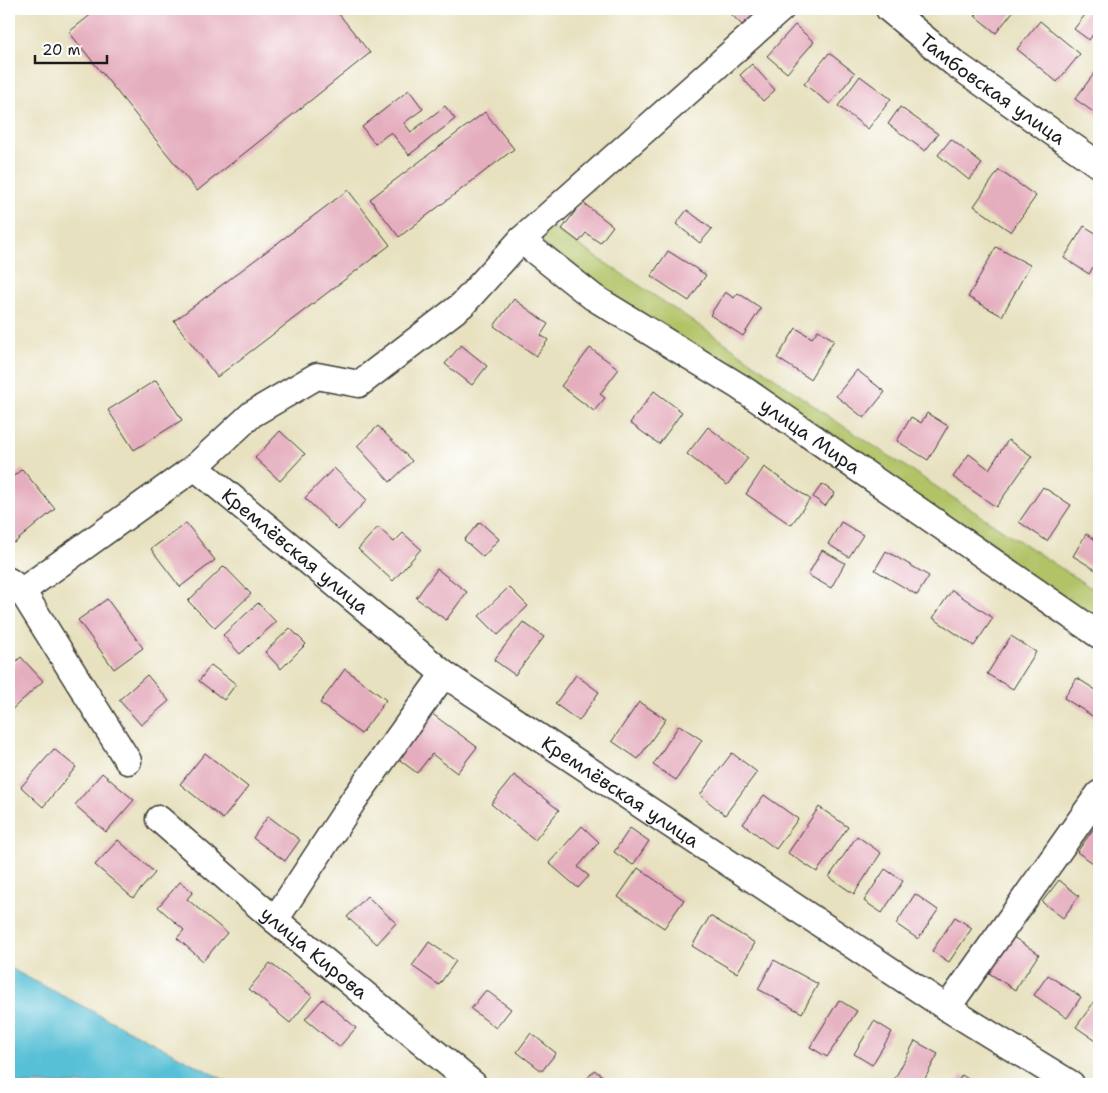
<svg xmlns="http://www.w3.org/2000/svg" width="1108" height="1093" font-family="'Shantell Sans',sans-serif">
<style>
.green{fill:#b1c366;stroke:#667041}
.water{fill:#59c0d6;stroke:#3a6e79}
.building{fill:#e5aebe}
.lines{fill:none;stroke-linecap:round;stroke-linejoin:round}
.minor-casing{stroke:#3a3a34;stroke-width:29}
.minor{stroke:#fff;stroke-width:26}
.labels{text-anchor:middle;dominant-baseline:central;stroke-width:4.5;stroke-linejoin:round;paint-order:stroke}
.street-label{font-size:19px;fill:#1c1c1c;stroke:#fff}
</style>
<rect width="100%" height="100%" fill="#fff"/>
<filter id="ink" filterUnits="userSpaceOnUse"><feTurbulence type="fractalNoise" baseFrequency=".02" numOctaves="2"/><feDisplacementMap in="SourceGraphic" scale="10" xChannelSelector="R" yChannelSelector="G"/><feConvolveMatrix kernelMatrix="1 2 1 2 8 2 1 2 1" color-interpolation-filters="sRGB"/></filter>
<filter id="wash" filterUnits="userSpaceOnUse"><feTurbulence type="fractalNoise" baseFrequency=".0096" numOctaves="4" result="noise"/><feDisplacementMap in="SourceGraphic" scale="20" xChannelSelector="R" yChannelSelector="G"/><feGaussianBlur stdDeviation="1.12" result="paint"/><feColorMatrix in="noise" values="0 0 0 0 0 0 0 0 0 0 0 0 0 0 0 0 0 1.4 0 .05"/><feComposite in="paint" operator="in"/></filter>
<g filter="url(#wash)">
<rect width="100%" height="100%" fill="#e7e1bf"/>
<polygon class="green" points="547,224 727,344 828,416 1099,593 1099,625 609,296 539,240"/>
<polygon class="water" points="9,967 19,973 232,1084 9,1084"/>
<g id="blocks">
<g class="building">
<polygon points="98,9 335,9 370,53 197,191 69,32"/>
<polygon points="736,9 764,9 745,28 731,14"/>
<polygon points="981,9 1015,9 996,33 975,16"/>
<polygon points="1088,11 1099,20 1099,26 1089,40 1074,29"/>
<polygon points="1040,21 1080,54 1057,82 1017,49"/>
<polygon points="795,25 814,42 787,73 767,56"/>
<polygon points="829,53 855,73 830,104 804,84"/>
<polygon points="752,64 775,90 763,101 740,75"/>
<polygon points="1099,67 1099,116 1075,99"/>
<polygon points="860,76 891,99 868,129 838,106"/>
<polygon points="409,90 423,109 404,123 411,132 445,106 455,119 409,155 391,132 375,144 362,127"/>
<polygon points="900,107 938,134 925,151 888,124"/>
<polygon points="485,112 514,149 399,237 370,199"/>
<polygon points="951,139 982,164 969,180 938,155"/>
<polygon points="999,170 1036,196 1011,232 974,206"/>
<polygon points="348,190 390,245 217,377 174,321"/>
<polygon points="582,202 613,226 600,243 586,233 579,242 562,229"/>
<polygon points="687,210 712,229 700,243 676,224"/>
<polygon points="1084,226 1099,235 1099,257 1089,274 1064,258"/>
<polygon points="996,247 1030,265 1002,316 968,297"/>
<polygon points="668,251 706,275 689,301 651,276"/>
<polygon points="725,292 734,298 738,293 761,308 743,336 710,315"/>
<polygon points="514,299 548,324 541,335 548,340 536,356 494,326"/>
<polygon points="796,328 812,338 818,330 834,340 810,379 777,358"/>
<polygon points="461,345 487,366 472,385 445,364"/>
<polygon points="590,348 619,369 600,394 605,398 594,411 561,386"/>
<polygon points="857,370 885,392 864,418 836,396"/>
<polygon points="156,380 182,420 134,450 108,410"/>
<polygon points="654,391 682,412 659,444 630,423"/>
<polygon points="927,413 948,426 928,460 897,441 911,417 921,423"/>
<polygon points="378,426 412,461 390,482 357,446"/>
<polygon points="708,427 748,458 727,485 687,454"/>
<polygon points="280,431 305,454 280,481 255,458"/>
<polygon points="1008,440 1032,456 996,507 953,477 969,454 989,469"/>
<polygon points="764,467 810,499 791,525 746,494"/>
<polygon points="334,468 367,500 338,530 305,498"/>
<polygon points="22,469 55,509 14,543 9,536 9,480"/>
<polygon points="822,484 835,493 825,506 813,497"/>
<polygon points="1043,487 1071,505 1047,541 1019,522"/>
<polygon points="480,522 499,539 483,557 464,540"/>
<polygon points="841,522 863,535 849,557 828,544"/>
<polygon points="186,523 215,560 180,587 151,549"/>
<polygon points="378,527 394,542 403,533 421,549 393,581 358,549"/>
<polygon points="1086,534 1099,542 1099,572 1073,556"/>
<polygon points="822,550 845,563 831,588 808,575"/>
<polygon points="886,551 929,576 917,595 875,570"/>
<polygon points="224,566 251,594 215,628 188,601"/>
<polygon points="437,569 467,592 446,620 416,598"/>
<polygon points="509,587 528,606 498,635 479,616"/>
<polygon points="952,590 993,618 974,646 933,618"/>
<polygon points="107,599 143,648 114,669 78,620"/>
<polygon points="258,603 276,622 240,654 223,635"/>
<polygon points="523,622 544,637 515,675 494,660"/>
<polygon points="290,628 306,644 281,669 265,652"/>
<polygon points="1011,636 1036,652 1013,689 987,674"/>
<polygon points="21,657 43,681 9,712 9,668"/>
<polygon points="211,665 236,684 224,700 199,681"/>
<polygon points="345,669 386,700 361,734 320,703"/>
<polygon points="147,675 169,701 141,725 119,700"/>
<polygon points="576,675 599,692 579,721 555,704"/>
<polygon points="1077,678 1099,692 1099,709 1094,717 1064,698"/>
<polygon points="639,702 666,719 638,759 612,741"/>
<polygon points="431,713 477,747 457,773 432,754 417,773 397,758"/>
<polygon points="679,725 702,740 676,780 653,765"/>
<polygon points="54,749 76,767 43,807 21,787"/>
<polygon points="205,753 248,787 223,819 180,784"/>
<polygon points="732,753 757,772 725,815 700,795"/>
<polygon points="102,773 134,800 106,832 75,805"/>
<polygon points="514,775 559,810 535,840 491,804"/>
<polygon points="764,795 798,819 776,849 743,824"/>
<polygon points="819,807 848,827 817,872 788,853"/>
<polygon points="268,816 300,840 285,861 253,838"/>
<polygon points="1099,821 1099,867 1077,852"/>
<polygon points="582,826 599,842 578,867 589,876 578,888 549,863"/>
<polygon points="630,828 649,841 633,865 614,852"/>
<polygon points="857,836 881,853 854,894 829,877"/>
<polygon points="118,840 155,873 133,898 95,865"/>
<polygon points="638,868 684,900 664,928 618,897"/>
<polygon points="885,869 903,881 882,913 864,901"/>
<polygon points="1059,880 1079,896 1063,918 1042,902"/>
<polygon points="180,882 193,892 187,899 227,933 203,961 177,938 184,930 158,907"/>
<polygon points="915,894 938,910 918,939 896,924"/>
<polygon points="367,896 396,923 377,944 347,917"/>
<polygon points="710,916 755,943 737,973 692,946"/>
<polygon points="955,917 972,928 949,962 932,951"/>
<polygon points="1010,935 1039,954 1015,990 986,971"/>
<polygon points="429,942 456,961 439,985 412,966"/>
<polygon points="774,960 818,984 802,1013 758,989"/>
<polygon points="270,963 312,996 290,1023 249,989"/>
<polygon points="1048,975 1081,997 1067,1018 1034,995"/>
<polygon points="486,990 511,1009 496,1028 471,1009"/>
<polygon points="1099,995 1099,1043 1076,1027"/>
<polygon points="323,999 356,1028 339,1047 305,1019"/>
<polygon points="839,1000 857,1011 827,1057 810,1047"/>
<polygon points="874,1021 892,1032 872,1065 854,1054"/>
<polygon points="531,1033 556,1053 542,1071 517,1052"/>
<polygon points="915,1041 938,1054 922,1084 902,1084 894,1080"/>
<polygon points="594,1070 610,1081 607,1084 583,1084"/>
<polygon points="962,1075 976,1084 956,1084"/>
</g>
</g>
</g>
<g filter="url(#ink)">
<use href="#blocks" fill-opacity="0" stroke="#3a3a34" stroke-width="1"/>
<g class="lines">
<g class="minor-casing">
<g id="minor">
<path id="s1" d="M889,9L954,63L1099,165"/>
<path id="s2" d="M521,240L593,297L740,387L1099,635"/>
<path id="s3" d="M195,467L444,674L947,1008L1071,1084"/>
<polyline points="9,581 22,591 128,761"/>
<polyline points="22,591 195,467 252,414 317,376 359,384 462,305 521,240 781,9"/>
<path id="s4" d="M159,819L275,920L473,1084"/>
<polyline points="275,920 353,801 444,674"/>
<polyline points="947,1008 1099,794"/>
</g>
</g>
<use href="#minor" class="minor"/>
</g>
</g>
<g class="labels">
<g class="street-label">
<text stroke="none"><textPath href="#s1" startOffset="131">Тамбовская улица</textPath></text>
<text stroke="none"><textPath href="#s2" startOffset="350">улица Мира</textPath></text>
<text stroke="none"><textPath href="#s3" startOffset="131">Кремлёвская улица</textPath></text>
<text stroke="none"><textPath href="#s3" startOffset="536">Кремлёвская улица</textPath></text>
<text stroke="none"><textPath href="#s4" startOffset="205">улица Кирова</textPath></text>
</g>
</g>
<rect width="1108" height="1093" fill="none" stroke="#fff" stroke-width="30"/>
<path d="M35 55v8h72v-8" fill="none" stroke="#1c1c1c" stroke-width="2.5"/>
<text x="42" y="55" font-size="15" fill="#1c1c1c" stroke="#ffffff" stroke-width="4" paint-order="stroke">20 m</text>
</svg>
